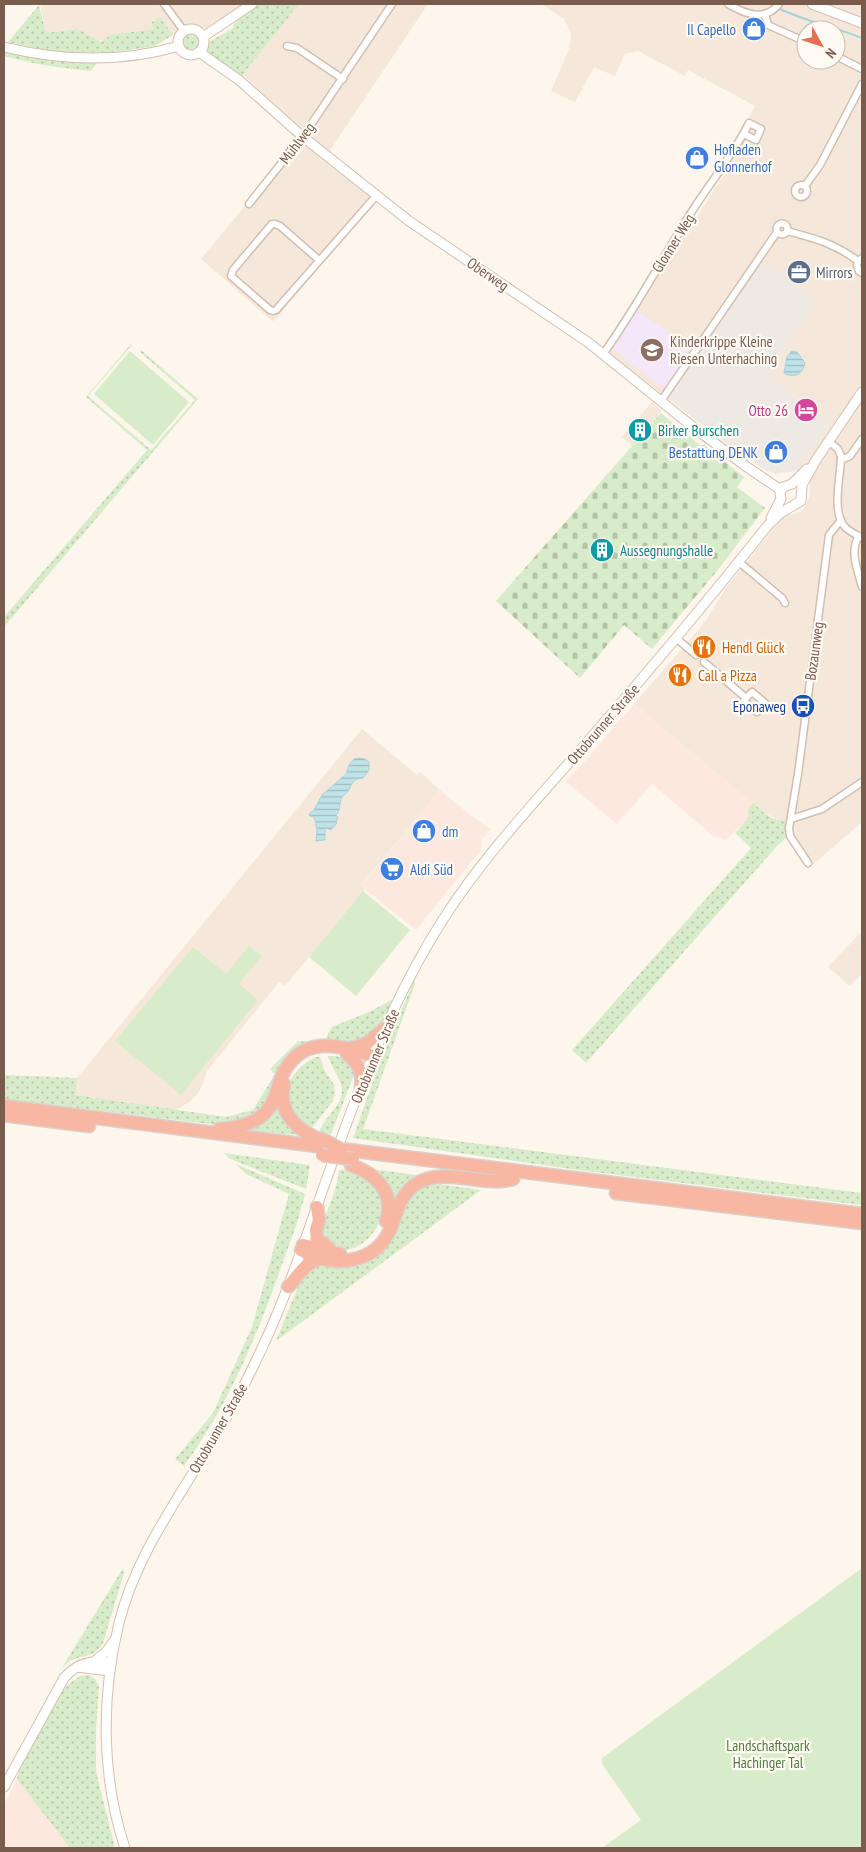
<svg xmlns="http://www.w3.org/2000/svg" width="866" height="1852" font-family="'PT Sans Narrow',sans-serif">
<style>
.residential{fill:#f5e8da;fill-rule:evenodd}
.commercial{fill:#fde8e0}
.industrial{fill:#efe9e4}
.education{fill:#f3e8fa}
.grass{fill:url(#grass-dots)}
.cemetery{fill:url(#cemetery-stones)}
.park{fill:#d8ecc9}
.water{fill:url(#water-rules);stroke:#a5d3da}
.lines{fill:none;stroke-linecap:round;stroke-linejoin:round}
.stream{stroke:#a5d3da;stroke-width:2}
.minor-casing{stroke:#d1beb0;stroke-width:9}
.tertiary-casing{stroke:#d1beb0;stroke-width:11}
.secondary-casing{stroke:#d6c0b0;stroke-width:11}
.motorway-casing{stroke:#dad1cd;stroke-width:15}
.minor{stroke:#fff;stroke-width:6}
.tertiary{stroke:#fff;stroke-width:9}
.secondary{stroke:#fff;stroke-width:9}
.motorway{stroke:#f7b7a3;stroke-width:12}
.motorway-bridge-casing{stroke:#dad1cd;stroke-width:15;stroke-linecap:butt}
.motorway-bridge{stroke:#f7b7a3;stroke-width:12}
.labels{text-anchor:middle;dominant-baseline:central;stroke-width:4.5;stroke-linejoin:round;paint-order:stroke}
.shop-label{font-size:15px;fill:#366cbe;stroke:#fffaf3;text-anchor:start}
.street-label{font-size:15px;fill:#7a5c4d;stroke:#fffaf3}
.service-label{font-size:15px;fill:#4e5e75;stroke:#fffaf3;text-anchor:start}
.education-label{font-size:15px;fill:#785e54;stroke:#fffaf3;text-anchor:start}
.hotel-label{font-size:15px;fill:#b23c85;stroke:#fffaf3;text-anchor:end}
.culture-label{font-size:15px;fill:#0d838f;stroke:#fffaf3;text-anchor:start}
.food-label{font-size:15px;fill:#c56008;stroke:#fffaf3;text-anchor:start}
.transit-label{font-size:15px;fill:#164399;stroke:#fffaf3;text-anchor:end}
.park-label{font-size:15px;fill:#537a41;stroke:#fffaf3}
</style>
<defs>
<pattern id="grass-dots" width="8" height="8" patternUnits="userSpaceOnUse" patternTransform="scale(1.25)"><rect width="8" height="8" fill="#d8ecc9"/><path d="M2 2h.1M6 6h.1" fill="none" stroke="#b4c2a5" stroke-width="1.8" stroke-linecap="round"/></pattern>
<pattern id="cemetery-stones" width="16" height="16" patternUnits="userSpaceOnUse" patternTransform="scale(1.25)"><rect width="16" height="16" fill="#d8ecc9"/><path d="M2 7V4a2 2 0 0 1 4 0v3zM10 15v-3a2 2 0 0 1 4 0v3z" fill="#b4c2a5"/></pattern>
<pattern id="water-rules" width="6" height="5" patternUnits="userSpaceOnUse" patternTransform="scale(1.25)"><rect width="6" height="5" fill="#bfe3e8"/><path d="M0 2.5h6" fill="none" stroke="#a0bbbe"/></pattern>
</defs>
<rect width="100%" height="100%" fill="#fdf6ec"/>
<g class="residential">
<polygon points="40,4 246,4 232,14 207,28 189,25 176,35 173,35 160,17 153,29 110,35 103,42 78,29 46,33"/>
<polygon points="299,4 428,4 329,152 300,129 243,75"/>
<path d="M541,4H862V822L808,869L787,837L786,821H781L763,812L634,704L705,622L726,588L776,525L785,516L800,512L805,507L810,495V479L797,471L831,421L765,377L662,394L610,354V350L741,149L735,144L755,106L688,70L685,76L638,51L625,54L615,76L594,67L575,102L551,91L569,49L571,33L564,19ZM806,30H836V60H806Z"/>
<polygon points="295,139 302,139 371,196 374,202 275,320 272,321 201,259 273,172"/>
<polygon points="652,402 662,411 632,446 622,437"/>
<polygon points="362,729 417,775 420,772 440,790 361,885 365,889 285,986 279,982 207,1071 203,1084 197,1095 188,1103 176,1110 76,1095 77,1078"/>
<polygon points="862,931 862,974 850,986 828,967"/>
</g>
<g class="commercial">
<polygon points="634,704 753,803 747,811 750,817 726,840 712,835 652,784 617,824 565,781 586,760"/>
<polygon points="440,790 474,818 491,829 482,839 481,850 416,930 361,886"/>
<polygon points="17,1779 70,1848 4,1848 4,1805"/>
</g>
<polygon class="industrial" points="756,256 817,301 765,377 832,421 797,471 775,474 765,470 730,446 662,394"/>
<polygon class="education" points="636,311 692,348 665,388 625,360 626,358 613,349"/>
<g class="grass">
<polygon points="258,4 299,4 241,77 210,54 206,48 207,43 233,28 234,23"/>
<polygon points="39,5 46,33 78,29 102,42 110,35 153,29 152,22 160,17 173,35 155,46 110,53 54,52 8,42"/>
<circle cx="191" cy="42" r="9"/>
<path d="M4,50L66,61L97,63L91,71C61,68 32,64 4,56Z"/>
<polygon points="131,344 132,345 88,396 151,450 195,400 140,352 141,350 198,399 4,627 4,617 147,450 86,397"/>
<path d="M753,803C763,812 772,821 786,821L787,837L777,846L586,1063L572,1050L751,848L735,833L749,817L747,811Z"/>
<polygon points="415,978 415,984 363,1129 862,1193 862,1205 578,1170 353,1138 380,1062"/>
<polygon points="393,999 381,1025 357,1044 327,1041 328,1033 332,1027 371,1011"/>
<polygon points="298,1041 317,1042 304,1049 265,1111 226,1126 12,1100 11,1102 4,1101 4,1075 77,1078 76,1095 226,1117 253,1110 275,1074 270,1069"/>
<path d="M328,1056C343,1056 354,1058 354,1075L331,1134L323,1135L319,1132C324,1116 347,1104 341,1084C338,1075 331,1066 328,1056Z"/>
<path d="M316,1057H320L324,1069L334,1085L335,1093L333,1101L310,1130C304,1125 297,1120 293,1114C277,1091 295,1066 316,1057Z"/>
<polygon points="279,1101 298,1135 247,1130"/>
<polygon points="224,1153 310,1165 306,1189 230,1159"/>
<path d="M236,1164L305,1194C299,1220 289,1245 280,1270C256,1339 227,1407 184,1466L175,1459L213,1413L252,1327L289,1194L246,1174Z"/>
<path d="M348,1169C353,1172 361,1174 365,1178C371,1183 379,1192 381,1199C389,1224 358,1260 333,1247C328,1244 324,1240 320,1237C323,1214 337,1194 339,1170Z"/>
<polygon points="370,1169 425,1176 394,1207"/>
<path d="M439,1184L481,1190L276,1341L302,1277L312,1265L371,1257C382,1240 400,1201 417,1190C424,1186 431,1185 439,1184Z"/>
<path d="M123,1568L124,1573L103,1643C93,1663 74,1650 60,1671Z"/>
<polygon points="89,1675 96,1680 99,1687 96,1730 96,1771 115,1848 70,1848 17,1779 21,1762 58,1695 70,1683 80,1676"/>
</g>
<polygon class="cemetery" points="661,413 700,445 704,445 744,477 737,487 765,508 721,566 652,649 624,625 580,678 496,601"/>
<g class="park">
<polygon points="130,351 189,402 153,445 94,394"/>
<polygon points="363,891 410,930 356,996 309,957"/>
<polygon points="249,946 262,956 239,984 258,1000 181,1095 115,1041 193,947 226,974"/>
<polygon points="862,1568 862,1848 602,1848 641,1820 602,1764 602,1758"/>
</g>
<g class="water">
<path d="M792,351L797,352L805,363C803,374 794,379 784,373L787,357Z"/>
<path d="M359,758L365,759L369,762V770L363,778C354,779 352,782 349,790C347,793 343,795 341,799C339,806 341,810 336,815L338,818L336,821L337,823L331,830L325,828V840L316,841L317,829L314,817L310,816L309,814L314,810L322,795L346,774L349,765L354,759Z"/>
</g>
<g class="lines">
<path class="stream" d="M778,8C804,21 835,27 862,38"/>
<g class="minor-casing">
<g id="minor">
<polyline points="164,4 184,31"/>
<path d="M728,4C745,14 765,22 779,4"/>
<polyline points="765,14 768,25 806,42"/>
<polyline points="287,46 297,48 343,79"/>
<polyline points="836,56 862,69"/>
<circle cx="801" cy="191" r="6"/>
<polyline points="805,186 820,165 862,84"/>
<polyline points="249,204 306,132 392,4"/>
<circle cx="782" cy="229" r="5.5"/>
<path d="M787,231C816,239 834,243 858,261"/>
<polyline points="862,258 858,261 857,266 859,271 862,273"/>
<polyline points="319,260 280,226 275,224 272,224 233,270 231,276 270,310 273,311 276,310 376,196"/>
<path d="M603,354C635,310 660,262 689,216C708,185 733,156 749,123L761,129L756,140L744,134"/>
<polyline points="661,401 777,232"/>
<path d="M828,441L838,449L841,456C841,475 831,512 845,527C850,532 857,535 862,538"/>
<polyline points="841,460 850,456 862,439"/>
<path d="M859,536C849,551 858,571 862,587"/>
<polyline points="739,562 782,598 785,603"/>
<polyline points="677,639 696,655"/>
<polyline points="704,662 746,698 744,701 757,712 765,703 752,692 746,698"/>
<polyline points="791,819 822,809 862,782"/>
<polyline points="808,863 790,836 789,828 798,774 829,535 841,520"/>
</g>
</g>
<g class="tertiary-casing">
<polyline id="tertiary" points="199,52 239,80 302,136 409,221 589,343 693,427 747,467 781,490"/>
</g>
<g class="secondary-casing">
<g id="secondary">
<polyline points="812,4 862,23"/>
<circle cx="191" cy="42" r="13"/>
<polyline points="203,37 252,4"/>
<path d="M4,47C62,61 121,63 179,46"/>
<polyline points="771,518 781,499 780,493 783,487 792,484 807,469"/>
<polyline points="96,1660 106,1652 114,1641"/>
<polyline points="77,1667 110,1671"/>
<path d="M4,1787L64,1678C77,1663 92,1659 111,1663"/>
<path d="M125,1848C101,1776 101,1696 119,1623C135,1559 172,1508 205,1453C227,1419 246,1383 263,1346C289,1290 307,1233 328,1175C359,1087 393,997 444,918C485,854 538,799 588,741C650,670 710,598 769,524L782,512L801,501L802,485L816,460L862,392"/>
</g>
</g>
<g class="motorway-casing">
<g id="motorway">
<path d="M351,1048C366,1047 373,1038 385,1028"/>
<path d="M347,1054C358,1062 363,1074 361,1087"/>
<path d="M284,1084C277,1114 300,1134 326,1141"/>
<polyline points="4,1106 325,1147"/>
<polyline points="4,1115 89,1126"/>
<path d="M219,1129C234,1129 254,1124 265,1113C275,1103 276,1091 281,1078C300,1034 337,1044 373,1056"/>
<polyline points="340,1149 862,1214"/>
<path d="M351,1165C375,1173 396,1193 386,1221"/>
<polyline points="616,1193 862,1223"/>
<polyline points="317,1207 319,1220 316,1230 317,1239 329,1248"/>
<polyline points="303,1245 340,1254"/>
<path d="M301,1250C332,1268 374,1265 390,1230C397,1214 399,1195 416,1184C439,1169 469,1181 494,1181C500,1182 507,1180 513,1179"/>
<path d="M288,1287C298,1276 304,1264 318,1259"/>
</g>
</g>
<use href="#minor" class="minor"/>
<use href="#tertiary" class="tertiary"/>
<use href="#secondary" class="secondary"/>
<use href="#motorway" class="motorway"/>
<g class="motorway-bridge-casing">
<g id="motorway-bridge">
<polyline points="326,1141 340,1149"/>
<polyline points="322,1155 353,1159"/>
</g>
</g>
<use href="#motorway-bridge" class="motorway-bridge"/>
</g>
<defs>
<g id="shop-disc" transform="scale(1.25)"><circle r="9.5" fill="#3f7fe0" stroke="#fffaf3"/><path d="M-5-2.5h2.3a2.7 3.5 0 0 1 5.4 0H5L5.5 6h-11ZM-1.5-2.5h3a1.5 2.3 0 0 0-3 0Z" fill="#fff"/></g>
<g id="office-disc" transform="scale(1.25)"><circle r="9.5" fill="#5c6f8a" stroke="#fffaf3"/><path d="M-6-3h4V-5.5h4V-3h4V5H-6ZM-1-4.5V-3h2v-1.5ZM-6 0V1H6V0Z" fill="#fff"/></g>
<g id="school-disc" transform="scale(1.25)"><circle r="9.5" fill="#8d6e63" stroke="#fffaf3"/><path d="M0-5L7-2L0 1L-7-2ZM-4 1L0 2.5L4 1V4Q0 6-4 4Z" fill="#fff"/></g>
<g id="hotel-disc" transform="scale(1.25)"><circle r="9.5" fill="#d1479c" stroke="#fffaf3"/><path d="M-6-4.5h1.5V1H6V5H4.5V3h-9V5H-6ZM-4 0a1.8 1.8 0 1 1 3.6 0ZM.5 0V-2.5h3Q6-2.5 6 0Z" fill="#fff"/></g>
<g id="building-disc" transform="scale(1.25)"><circle r="9.5" fill="#0f9aa8" stroke="#fffaf3"/><path d="M-4-6H4V6H1V3H-1V6H-4ZM-2.5-4.3h1.7v1.8h-1.7ZM.8-4.3h1.7v1.8H.8ZM-2.5-1h1.7V.8h-1.7ZM.8-1h1.7V.8H.8Z" fill="#fff"/></g>
<g id="restaurant-disc" transform="scale(1.25)"><circle r="9.5" fill="#e8710a" stroke="#fffaf3"/><path d="M-5-6h1v4h1v-4h1v4h1v-4h1v5L-1.5 .5V6h-2V.5L-5-1ZM5-6V6H3V1.5H1.5Q1.5-4 5-6Z" fill="#fff"/></g>
<g id="bus-disc" transform="scale(1.25)"><circle r="9.5" fill="#1a4fb4" stroke="#fffaf3"/><path d="M-5-6H5V4H4V6H2V4H-2V6H-4V4H-5ZM-3.5-4V0h7V-4ZM-3.5 1.2v1.5H-2V1.2ZM2 1.2v1.5H3.5V1.2Z" fill="#fff"/></g>
<g id="supermarket-disc" transform="scale(1.25)"><circle r="9.5" fill="#3f7fe0" stroke="#fffaf3"/><path d="M-6-5.5h2.5l.6 2H6L4.5 2H-2.5L-4.4-4H-6ZM-1.5 3.2a1.3 1.3 0 1 0 .1 0ZM3 3.2a1.3 1.3 0 1 0 .1 0Z" fill="#fff"/></g>
</defs>
<g fill-rule="evenodd">
<use href="#shop-disc" x="754" y="29"/>
<use href="#shop-disc" x="697" y="158"/>
<use href="#office-disc" x="799" y="272"/>
<use href="#school-disc" x="652" y="350"/>
<use href="#hotel-disc" x="806" y="410"/>
<use href="#building-disc" x="640" y="430"/>
<use href="#shop-disc" x="776" y="452"/>
<use href="#building-disc" x="602" y="550"/>
<use href="#restaurant-disc" x="704" y="647"/>
<use href="#restaurant-disc" x="680" y="675"/>
<use href="#bus-disc" x="803" y="706"/>
<use href="#shop-disc" x="424" y="831"/>
<use href="#supermarket-disc" x="392" y="869"/>
</g>
<g class="labels">
<g class="shop-label">
<text x="736" y="29" text-anchor="end">Il Capello</text>
<text x="714" y="149">Hofladen<tspan x="714" dy="17">Glonnerhof</tspan></text>
<text x="758" y="452" text-anchor="end">Bestattung DENK</text>
<text x="442" y="831">dm</text>
<text x="410" y="869">Aldi Süd</text>
</g>
<g class="street-label">
<text transform="translate(297 143) rotate(-53)">Mühlweg</text>
<text transform="translate(673 243) rotate(-58)">Glonner Weg</text>
<text transform="translate(488 274) rotate(34)">Oberweg</text>
<text transform="translate(814 651) rotate(-82)">Bozaunweg</text>
<text transform="translate(603 724) rotate(-49)">Ottobrunner Straße</text>
<text transform="translate(375 1056) rotate(-67)">Ottobrunner Straße</text>
<text transform="translate(218 1428) rotate(-60)">Ottobrunner Straße</text>
</g>
<g class="service-label">
<text x="816" y="272">Mirrors</text>
</g>
<g class="education-label">
<text x="670" y="341">Kinderkrippe Kleine<tspan x="670" dy="17">Riesen Unterhaching</tspan></text>
</g>
<g class="hotel-label">
<text x="788" y="410">Otto 26</text>
</g>
<g class="culture-label">
<text x="658" y="430">Birker Burschen</text>
<text x="620" y="550">Aussegnungshalle</text>
</g>
<g class="food-label">
<text x="722" y="647">Hendl Glück</text>
<text x="698" y="675">Call a Pizza</text>
</g>
<g class="transit-label">
<text x="786" y="706">Eponaweg</text>
</g>
<g class="park-label">
<text x="768" y="1745">Landschaftspark<tspan x="768" dy="17">Hachinger Tal</tspan></text>
</g>
</g>
<rect width="866" height="1852" fill="none" stroke="#7a5c4d" stroke-width="10"/>
<g transform="translate(821 45) rotate(130)"><circle r="24" fill="#fffaf3" stroke="#cabbb1"/>
<path d="M0-4L9 19L0 12L-9 19Z" fill="#e76f51"/>
<text y="-8" font-size="14" font-weight="bold" text-anchor="middle" fill="#7a5c4d">N</text>
</g>
</svg>
